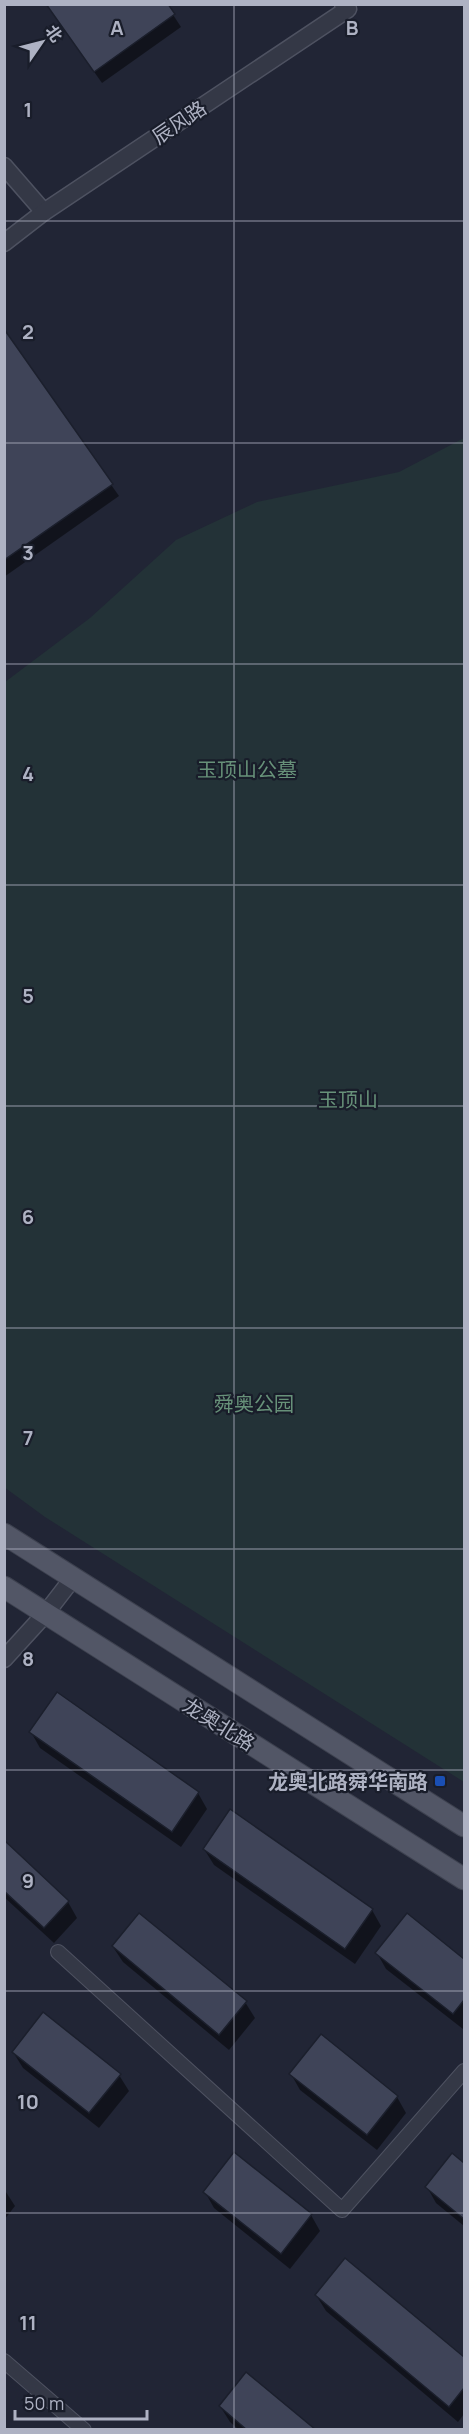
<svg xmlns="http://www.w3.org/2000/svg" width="469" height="2434" font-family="Manrope,'Noto Sans SC',sans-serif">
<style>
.green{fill:#233237}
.shadow{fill:#0007}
.building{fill:#3f4458;stroke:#1b1f2c;stroke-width:1.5}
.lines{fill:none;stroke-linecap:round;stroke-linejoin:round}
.minor-casing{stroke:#4e5261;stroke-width:16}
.tertiary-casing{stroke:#4e5261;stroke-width:19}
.primary-casing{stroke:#3d414f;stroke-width:23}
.minor{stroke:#343846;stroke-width:14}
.tertiary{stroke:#343846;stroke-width:16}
.primary{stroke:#525666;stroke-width:21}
.grid{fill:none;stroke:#aeb2c3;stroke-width:1.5;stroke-opacity:0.55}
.transit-dot{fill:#1a4fb4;stroke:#191d2a;stroke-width:2}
.labels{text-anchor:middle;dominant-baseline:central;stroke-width:4.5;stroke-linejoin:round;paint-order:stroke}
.street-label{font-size:20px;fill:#aeb2c3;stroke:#191d2a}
.park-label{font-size:20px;fill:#679179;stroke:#191d2a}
.poi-label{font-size:20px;font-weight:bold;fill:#aeb2c3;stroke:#191d2a;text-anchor:end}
.grid-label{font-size:20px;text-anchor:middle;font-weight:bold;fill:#aeb2c3;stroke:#191d2a;stroke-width:4.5;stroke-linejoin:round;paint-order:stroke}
</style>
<rect width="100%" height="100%" fill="#212535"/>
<polygon class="green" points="464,438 464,1782 45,1517 4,1487 5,682 90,618 176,540 257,502 399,472"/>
<g class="shadow">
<polygon points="46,4 166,4 181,27 102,83"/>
<polygon points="4,332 119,496 4,577"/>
<polygon points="57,1694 198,1793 207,1809 181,1847 40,1748 31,1732"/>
<polygon points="4,1842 68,1902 77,1918 54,1943 4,1897"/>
<polygon points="204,1849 372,1910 381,1926 355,1964 214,1865"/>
<polygon points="407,1915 464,1961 464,2027 463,2029 386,1969 377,1953"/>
<polygon points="113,1947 245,2002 255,2018 229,2050 123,1962"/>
<polygon points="13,2052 119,2075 129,2091 99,2128 23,2068"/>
<polygon points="291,2074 397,2097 406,2113 377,2150 300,2090"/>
<polygon points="453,2155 464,2165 464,2226 436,2203 427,2187"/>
<polygon points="4,2189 15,2206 4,2220"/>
<polygon points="205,2192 311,2215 320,2231 290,2269 214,2208"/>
<polygon points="346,2260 464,2359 464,2414 458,2422 326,2311 316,2295"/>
<polygon points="220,2406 314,2430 239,2430 230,2422"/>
</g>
<g class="building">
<polygon points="46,4 168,4 175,14 94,72"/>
<polygon points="4,329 113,484 4,560"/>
<polygon points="57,1692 199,1792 172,1832 29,1732"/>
<polygon points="230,1809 373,1909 345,1949 203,1849"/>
<polygon points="4,1840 69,1901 44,1928 4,1891"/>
<polygon points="139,1913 247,2001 219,2035 112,1946"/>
<polygon points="407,1913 464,1959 464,2000 453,2014 375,1953"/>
<polygon points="43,2012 121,2074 89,2113 12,2052"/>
<polygon points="321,2034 398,2096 367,2135 289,2074"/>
<polygon points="234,2152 312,2214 281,2254 203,2192"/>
<polygon points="452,2153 464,2163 464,2219 425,2187"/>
<polygon points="345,2258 464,2357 464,2388 449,2407 315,2295"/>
<polygon points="246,2372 316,2430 247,2430 219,2406"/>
</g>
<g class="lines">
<g class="minor-casing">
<g id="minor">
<polyline points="58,1952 342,2210 464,2071"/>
<polyline points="4,2361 84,2430"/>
</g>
</g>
<g class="tertiary-casing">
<g id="tertiary">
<polyline points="4,166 44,212"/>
<polyline points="4,243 44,212 348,9 343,4"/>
<polyline points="4,1659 46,1613 73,1578"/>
</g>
</g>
<g class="primary-casing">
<g id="primary">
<polyline points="4,1534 464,1826"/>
<polyline points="4,1587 464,1879"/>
</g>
</g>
<use href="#minor" class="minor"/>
<use href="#tertiary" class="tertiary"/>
<use href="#primary" class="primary"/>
</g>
<path class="grid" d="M234,4V2430M4,221H464M4,443H464M4,664H464M4,885H464M4,1106H464M4,1328H464M4,1549H464M4,1770H464M4,1991H464M4,2213H464"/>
<rect class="transit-dot" x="434" y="1775" width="12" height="12" rx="3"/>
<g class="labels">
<g class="street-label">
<text transform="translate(179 122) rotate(-34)">辰风路</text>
<text transform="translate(219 1724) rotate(32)">龙奥北路</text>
</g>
<g class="park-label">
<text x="247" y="769">玉顶山公墓</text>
<text x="348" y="1099">玉顶山</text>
<text x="254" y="1403">舜奥公园</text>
</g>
<g class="poi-label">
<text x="428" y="1781">龙奥北路舜华南路</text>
</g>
</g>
<g class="grid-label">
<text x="117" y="35">A</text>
<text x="352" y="35">B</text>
<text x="28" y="117">1</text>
<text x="28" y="339">2</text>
<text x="28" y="560">3</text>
<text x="28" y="781">4</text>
<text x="28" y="1003">5</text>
<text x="28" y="1224">6</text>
<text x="28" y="1445">7</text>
<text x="28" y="1666">8</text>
<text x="28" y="1888">9</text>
<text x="28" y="2109">10</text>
<text x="28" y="2330">11</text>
</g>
<rect width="469" height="2434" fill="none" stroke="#aeb2c3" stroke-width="12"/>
<g transform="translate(42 42) rotate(55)" stroke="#191d2a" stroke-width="4.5" paint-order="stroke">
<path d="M0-4.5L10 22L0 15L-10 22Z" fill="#aeb2c3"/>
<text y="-9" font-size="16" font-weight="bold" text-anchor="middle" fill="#aeb2c3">北</text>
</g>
<path d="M15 2410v9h132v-9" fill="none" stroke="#aeb2c3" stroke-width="3"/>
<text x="24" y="2410" font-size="18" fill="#aeb2c3" stroke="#191d2a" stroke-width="4.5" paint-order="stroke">50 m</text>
</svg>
